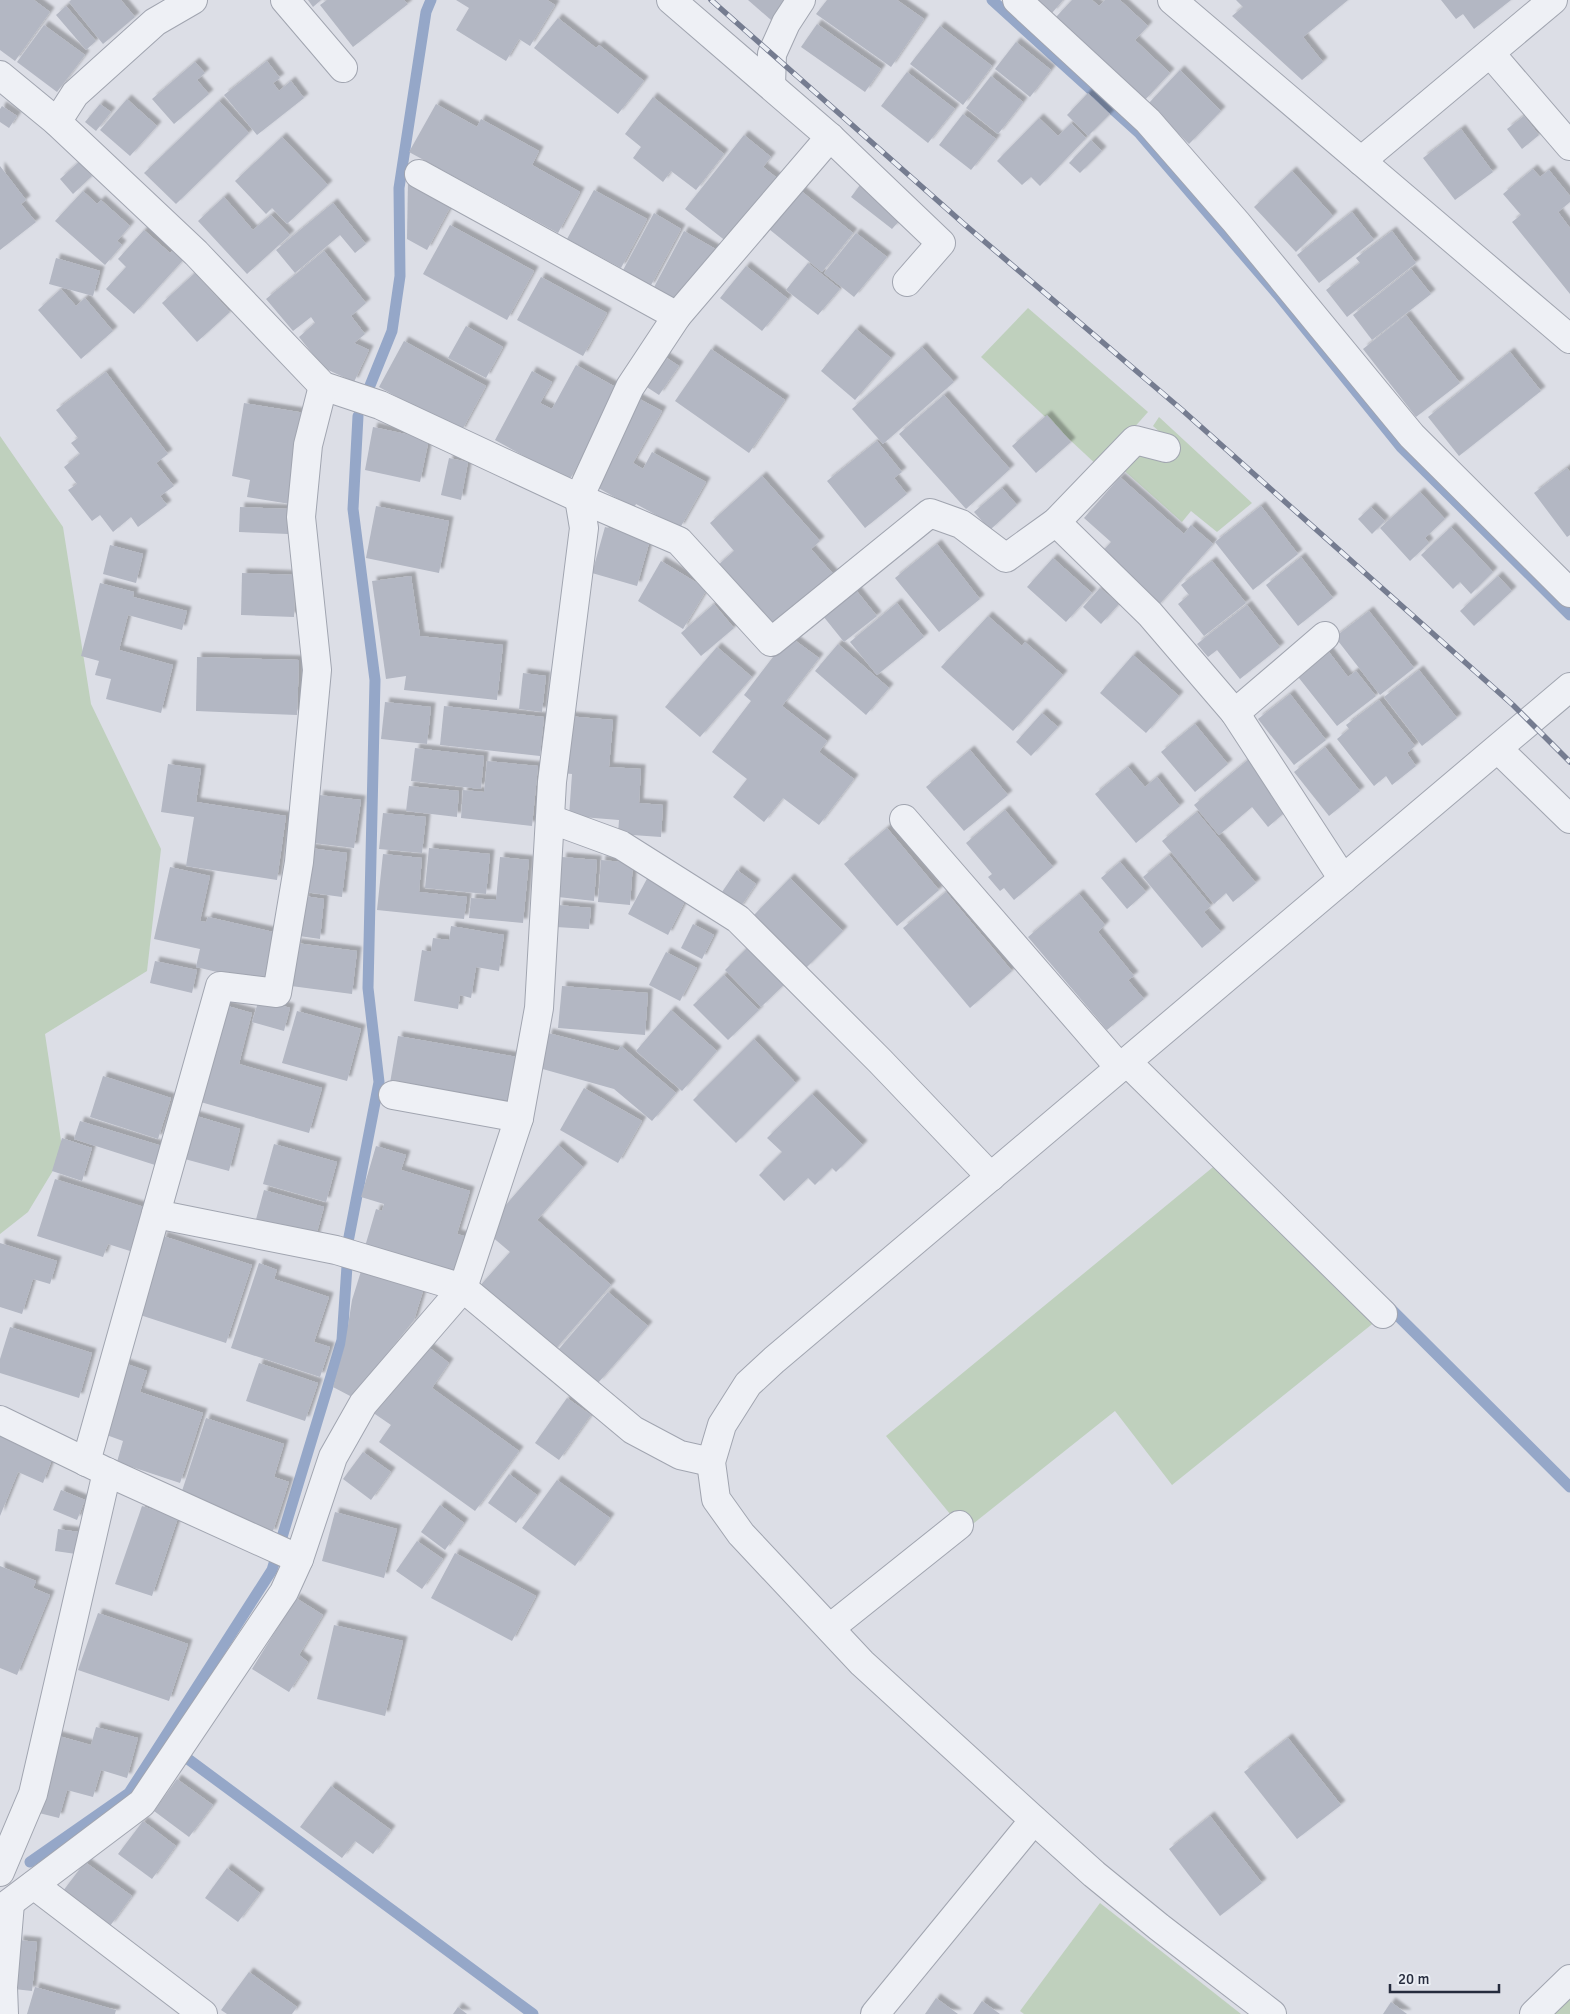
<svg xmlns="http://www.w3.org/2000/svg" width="1570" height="2014" font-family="Signika,sans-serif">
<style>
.green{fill:#bfd0bd}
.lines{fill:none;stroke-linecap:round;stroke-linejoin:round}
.stream{stroke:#95a7c8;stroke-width:11}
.building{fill:#b3b7c3;filter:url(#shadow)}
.minor-casing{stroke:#a1a5b0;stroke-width:30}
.tertiary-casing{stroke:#a1a5b0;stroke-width:30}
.minor{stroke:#eef0f5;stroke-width:28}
.tertiary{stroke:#eef0f5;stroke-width:28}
.rail-casing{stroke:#757c90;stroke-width:5.5}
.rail{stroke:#ebeef4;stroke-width:4;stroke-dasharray:11;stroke-linecap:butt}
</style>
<defs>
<filter id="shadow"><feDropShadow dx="4.5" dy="-4.5" stdDeviation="1" flood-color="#0004"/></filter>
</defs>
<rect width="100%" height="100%" fill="#dcdee6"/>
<g class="green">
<polygon points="1028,308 1148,412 1099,467 981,357"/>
<polygon points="1159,417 1252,503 1217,532 1191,511 1182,522 1119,466 1135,450 1177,447 1153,426"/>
<polygon points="0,436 63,527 91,704 161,849 147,971 45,1034 63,1154 28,1212 0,1234"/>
<polygon points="1218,1163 1376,1321 1172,1485 1115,1411 964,1531 886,1436"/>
<polygon points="1100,1903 1241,2014 1024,2014 1020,2011"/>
<polygon points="1570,1992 1570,2014 1548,2014"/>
</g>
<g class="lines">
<g class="stream">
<polyline points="992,0 1139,133 1279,296 1401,447 1570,615"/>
<polyline points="369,388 392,331 400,276 399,188 426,12 431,0"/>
<polyline points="348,1242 379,1082 368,988 375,680 353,509 358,416"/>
<polyline points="1387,1305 1570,1487"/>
<polyline points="188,1759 533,2014"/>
<polyline points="30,1862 129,1793 272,1570 342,1340 347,1266"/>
</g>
</g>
<g class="building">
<polygon points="0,0 34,0 50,12 15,61 0,50"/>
<polygon points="71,0 121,0 135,17 103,44 69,2"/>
<polygon points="308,0 321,0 313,7"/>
<polygon points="327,0 404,0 408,4 353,47 320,5"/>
<polygon points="456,0 547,0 555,5 530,46 519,39 506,61 456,30 469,8"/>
<polygon points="748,0 788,0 771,20"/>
<polygon points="827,0 897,0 924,19 891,67 816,14"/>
<polygon points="1038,0 1063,0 1052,13"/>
<polygon points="1072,0 1092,0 1099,6 1105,0 1120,0 1148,26 1135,40 1170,73 1144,101 1056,17"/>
<polygon points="1236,0 1348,0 1303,37 1323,62 1302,80 1232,16 1243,7"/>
<polygon points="1441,0 1511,0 1474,29 1463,14 1456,19"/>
<polygon points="66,6 96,41 86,50 56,15"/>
<polygon points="558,18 596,48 599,45 644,81 618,114 534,48"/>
<polygon points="817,24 881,69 865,92 801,47"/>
<polygon points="44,25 85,55 57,92 17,62"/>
<polygon points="940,26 992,66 963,105 910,64"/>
<polygon points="1016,42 1051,70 1030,97 995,69"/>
<polygon points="267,61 280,78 273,83 279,91 291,81 304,98 257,135 224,95"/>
<polygon points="195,62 205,73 197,80 209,94 174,124 152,99"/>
<polygon points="1180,70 1221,111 1189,144 1148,104"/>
<polygon points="907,72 955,109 928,143 881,106"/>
<polygon points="991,76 1023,102 998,134 966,108"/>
<polygon points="1088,93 1110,114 1088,136 1067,115"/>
<polygon points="653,97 724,154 696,190 671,171 663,182 633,158 641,147 625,134"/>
<polygon points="127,99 157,126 130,156 100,130"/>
<polygon points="219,101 249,133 176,204 144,173"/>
<polygon points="100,104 111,112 96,131 85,122"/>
<polygon points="436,104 477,127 481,119 539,151 532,165 580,192 558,233 409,152"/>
<polygon points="2,106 17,116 9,128 0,122 0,109"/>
<polygon points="963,114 996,139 971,170 939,145"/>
<polygon points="1524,116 1539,135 1522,149 1507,129"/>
<polygon points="1039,118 1058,136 1071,123 1086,138 1040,186 1031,177 1022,185 997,161"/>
<polygon points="1461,129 1493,172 1455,200 1423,158"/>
<polygon points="744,135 771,157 763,167 777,178 727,242 685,209"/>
<polygon points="282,137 328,185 287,224 272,208 266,214 235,181"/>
<polygon points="1091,140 1102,151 1080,173 1069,163"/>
<polygon points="79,162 92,176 73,194 60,179"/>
<polygon points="0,166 26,200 21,204 36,222 0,250"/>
<polygon points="1533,169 1540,177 1549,170 1570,196 1570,202 1558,212 1570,228 1570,294 1512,222 1521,215 1503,194"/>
<polygon points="1292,171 1333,216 1296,252 1254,207"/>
<polygon points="408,178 453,202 427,250 407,239"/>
<polygon points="860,185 901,219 892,229 851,197"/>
<polygon points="795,186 853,233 822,272 764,225"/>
<polygon points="594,190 647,219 621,268 567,239"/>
<polygon points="83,191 97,204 101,200 130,226 117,241 122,245 105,265 55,221"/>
<polygon points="224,197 253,230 271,215 290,235 247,274 198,221"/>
<polygon points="333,203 366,244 355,253 340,235 295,273 276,250"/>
<polygon points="1352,212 1374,240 1319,283 1297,255"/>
<polygon points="654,213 681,229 650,287 622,272"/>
<polygon points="450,225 534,271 507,320 423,274"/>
<polygon points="144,230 170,253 173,250 184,259 134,314 106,289 126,267 118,259"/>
<polygon points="684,231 719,251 671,302 652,291"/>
<polygon points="1392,231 1416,263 1347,317 1326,290 1360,263 1356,258"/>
<polygon points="856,233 887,257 854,297 824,273"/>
<polygon points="324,251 366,303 351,316 365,334 354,343 369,350 354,382 324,368 299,337 315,323 311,317 293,331 266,299"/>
<polygon points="56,258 100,271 93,296 49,284"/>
<polygon points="808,263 840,289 818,315 786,290"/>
<polygon points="746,266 788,299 762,331 720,298"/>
<polygon points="1411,269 1431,294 1372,340 1353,315"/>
<polygon points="195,273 230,312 197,342 162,303"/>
<polygon points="541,277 607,313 583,356 517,320"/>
<polygon points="61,289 76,306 85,298 113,331 81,359 38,310"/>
<polygon points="1406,315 1460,383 1416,417 1363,349"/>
<polygon points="466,326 503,347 486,378 448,358"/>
<polygon points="856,329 891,358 855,400 821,371"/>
<polygon points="404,341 486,386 461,432 379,387"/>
<polygon points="922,347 954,382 883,444 852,409"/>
<polygon points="711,349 785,400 749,453 675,401"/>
<polygon points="1510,352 1541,391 1459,456 1428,417"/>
<polygon points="659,353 679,366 659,395 639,382"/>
<polygon points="576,365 619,389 569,481 495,440 532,371 552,382 540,403 552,409"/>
<polygon points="106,372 168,454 156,463 174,486 160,496 167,505 138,527 131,517 113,532 100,515 92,521 68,490 77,484 64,467 80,454 71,443 78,438 56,410"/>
<polygon points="632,395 662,411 633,463 643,469 652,452 706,482 680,528 636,504 634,508 593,485"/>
<polygon points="944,395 1010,469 966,509 899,434"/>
<polygon points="244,403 305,413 290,504 247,497 250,480 232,476"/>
<polygon points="1047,415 1071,442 1036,473 1012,446"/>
<polygon points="373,427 429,439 420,482 365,470"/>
<polygon points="877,441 902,472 894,478 907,494 865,528 827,481"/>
<polygon points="449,458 468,462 461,500 441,495"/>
<polygon points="1567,468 1570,472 1570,535 1567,537 1534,493"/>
<polygon points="762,476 820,541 811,549 836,577 774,633 716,567 734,551 710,523"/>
<polygon points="1120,477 1184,534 1191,525 1213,544 1156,608 1098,556 1111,542 1084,518"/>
<polygon points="1002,488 1017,505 990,530 974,512"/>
<polygon points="1420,492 1445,519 1425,538 1429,543 1410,561 1380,528"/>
<polygon points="376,506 449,521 439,573 366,558"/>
<polygon points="1261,506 1298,554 1253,590 1215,542"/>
<polygon points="240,507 289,509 288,534 239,532"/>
<polygon points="1371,507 1385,521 1372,534 1358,519"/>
<polygon points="605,527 650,540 637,586 592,573"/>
<polygon points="1451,527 1493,572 1471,594 1460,582 1453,589 1421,555"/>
<polygon points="937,544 980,599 939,632 895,578"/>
<polygon points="110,545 143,554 136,583 103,574"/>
<polygon points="1301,557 1333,598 1298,626 1266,585"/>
<polygon points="1053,558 1092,593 1066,622 1027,587"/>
<polygon points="661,561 707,589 683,629 638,601"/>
<polygon points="1212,561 1246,603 1204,636 1178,604 1189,595 1181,585"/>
<polygon points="242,573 295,575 294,617 241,615"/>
<polygon points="411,576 420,636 503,645 497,700 404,690 406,676 386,679 372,581"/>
<polygon points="1498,576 1512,591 1474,626 1460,611"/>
<polygon points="100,583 134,592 133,597 187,611 182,630 128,615 119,650 173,665 161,713 106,699 111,679 95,675 99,661 81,656"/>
<polygon points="851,584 877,616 844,642 819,611"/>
<polygon points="1100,588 1119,604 1101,624 1083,607"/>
<polygon points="897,603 924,637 877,675 850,642"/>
<polygon points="714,604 734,628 701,656 681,633"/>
<polygon points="1247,605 1280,647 1240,679 1217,650 1208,657 1197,644"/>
<polygon points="1369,611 1414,668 1380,695 1335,637"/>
<polygon points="988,616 1022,646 1025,642 1063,675 1013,731 941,667"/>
<polygon points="789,636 819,658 782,706 827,741 819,752 854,779 819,825 783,798 764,822 733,797 747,779 712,752 751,701 744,695"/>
<polygon points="838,644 889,688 866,715 815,671"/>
<polygon points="717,647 752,677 700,737 665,707"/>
<polygon points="1326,648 1348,677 1356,671 1376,696 1337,726 1295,673"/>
<polygon points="1133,655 1179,696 1146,733 1100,693"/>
<polygon points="197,657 299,660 297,715 196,711"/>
<polygon points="1419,670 1457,718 1422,746 1384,697"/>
<polygon points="523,673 546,676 542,712 519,709"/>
<polygon points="1290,694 1326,740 1294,765 1258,719"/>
<polygon points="1379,700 1415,746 1407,753 1416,766 1392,785 1386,776 1374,786 1337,739 1349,729 1346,725"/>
<polygon points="385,702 431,707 427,744 381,739"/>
<polygon points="444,706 544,717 540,756 440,745"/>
<polygon points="1042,713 1058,727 1031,756 1016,742"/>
<polygon points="567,716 613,720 609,767 641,769 639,803 663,805 661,837 618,834 619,820 569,816 572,774 562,773"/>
<polygon points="1195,724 1228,764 1195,792 1161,752"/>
<polygon points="1325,747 1360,791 1329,816 1294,772"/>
<polygon points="415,748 484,756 481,789 411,781"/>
<polygon points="970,750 1008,795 964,831 926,787"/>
<polygon points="1249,759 1290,808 1268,827 1252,807 1219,835 1194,805"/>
<polygon points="487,761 538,766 532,826 461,818 463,790 484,792"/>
<polygon points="168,764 201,769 196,802 286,816 277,880 186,866 194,817 161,812"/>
<polygon points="1128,767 1145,787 1157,777 1180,806 1136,843 1095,794"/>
<polygon points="409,786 459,791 457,817 406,811"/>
<polygon points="319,795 361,800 354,848 313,843"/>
<polygon points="1005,810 1053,867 1014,900 1004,888 1000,891 988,877 992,874 966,843"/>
<polygon points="1197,812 1256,883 1233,902 1226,893 1214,904 1162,841"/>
<polygon points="383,813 426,817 422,853 379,849"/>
<polygon points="887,828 939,890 897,926 844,864"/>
<polygon points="310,848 347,853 342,897 305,892"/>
<polygon points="429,848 490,854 486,894 425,888"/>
<polygon points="383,854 422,858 419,892 467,897 464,919 377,910"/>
<polygon points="1169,855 1211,906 1204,912 1221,932 1202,948 1143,877"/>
<polygon points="500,857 529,860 523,923 469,918 471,898 496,900"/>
<polygon points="562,857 597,860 594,901 558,897"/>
<polygon points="601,860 633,863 630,905 598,902"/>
<polygon points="1120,862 1146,892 1127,909 1101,878"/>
<polygon points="170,867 210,876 200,921 206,922 208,917 278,933 267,984 196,967 200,949 154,939"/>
<polygon points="737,870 756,884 739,909 720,895"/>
<polygon points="649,875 688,895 668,935 628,914"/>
<polygon points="790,878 843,931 806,968 754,915"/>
<polygon points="946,892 1012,971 970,1008 903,928"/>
<polygon points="1079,894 1105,925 1098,932 1134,976 1128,980 1144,999 1107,1030 1028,937"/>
<polygon points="304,896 324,899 320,939 299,936"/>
<polygon points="558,905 591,908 589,929 556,927"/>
<polygon points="693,924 714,935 702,959 681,948"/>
<polygon points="451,926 504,935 499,971 476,967 471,998 460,995 458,1009 414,1001 422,950 431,952 433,938 449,940"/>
<polygon points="296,943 357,951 352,994 291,986"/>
<polygon points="752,943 789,980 761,1007 725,970"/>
<polygon points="666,952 697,968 680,1001 649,985"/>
<polygon points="155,961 197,970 192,993 150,983"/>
<polygon points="724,975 759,1010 728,1040 693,1005"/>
<polygon points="562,986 648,993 645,1035 558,1028"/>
<polygon points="259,999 290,1008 284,1031 252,1022"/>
<polygon points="224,1005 252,1013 239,1064 322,1088 309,1133 197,1101"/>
<polygon points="671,1010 717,1051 682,1091 636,1051"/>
<polygon points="297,1011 361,1029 347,1081 282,1063"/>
<polygon points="548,1033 618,1051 621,1046 676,1093 652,1121 614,1089 539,1068"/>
<polygon points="398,1036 517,1057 508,1109 389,1089"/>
<polygon points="754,1039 796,1083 736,1143 693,1100"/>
<polygon points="103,1076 171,1098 158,1139 90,1117"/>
<polygon points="584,1088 642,1121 618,1163 560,1130"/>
<polygon points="812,1094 863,1145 836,1172 832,1168 815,1185 808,1178 784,1201 759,1175 782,1152 767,1138"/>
<polygon points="193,1115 240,1129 229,1171 181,1158"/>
<polygon points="80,1121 162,1146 155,1165 74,1139"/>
<polygon points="62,1138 92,1148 82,1181 52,1171"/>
<polygon points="274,1144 337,1162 326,1202 263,1184"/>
<polygon points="558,1145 583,1167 537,1220 611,1285 552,1353 478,1288 510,1252 484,1230"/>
<polygon points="376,1146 406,1155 401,1170 470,1191 457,1234 464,1236 452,1277 364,1250 376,1209 382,1211 384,1204 361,1197"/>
<polygon points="55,1179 144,1207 130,1251 108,1244 103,1257 37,1236"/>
<polygon points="264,1190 324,1207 315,1239 255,1223"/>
<polygon points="163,1236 252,1265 226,1343 137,1314"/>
<polygon points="0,1243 57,1261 50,1284 33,1279 22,1314 0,1307"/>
<polygon points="259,1263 277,1270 274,1279 329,1297 314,1342 330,1347 320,1377 231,1348"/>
<polygon points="362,1268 424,1288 414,1320 352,1397 333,1387 345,1345 352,1300"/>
<polygon points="608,1292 648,1326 598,1383 559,1349"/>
<polygon points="10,1327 92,1353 79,1398 0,1373 0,1359"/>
<polygon points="422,1342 449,1363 432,1388 519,1451 475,1511 379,1442 391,1425 372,1412"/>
<polygon points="124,1363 147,1371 140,1392 203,1413 180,1483 117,1462 123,1441 101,1433"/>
<polygon points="259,1363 318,1383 305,1421 246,1401"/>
<polygon points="567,1398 591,1415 559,1460 535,1443"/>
<polygon points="206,1418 284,1444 274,1477 289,1482 272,1534 182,1491"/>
<polygon points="0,1435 53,1457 43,1483 18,1472 0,1516"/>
<polygon points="363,1452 391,1472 371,1500 343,1479"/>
<polygon points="509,1474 537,1495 516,1523 488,1503"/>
<polygon points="557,1480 610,1518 575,1566 522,1528"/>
<polygon points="61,1490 85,1500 77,1520 53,1510"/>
<polygon points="440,1505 464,1523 445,1550 421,1532"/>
<polygon points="142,1506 178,1518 152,1596 115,1584"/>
<polygon points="335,1512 397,1529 384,1578 322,1561"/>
<polygon points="58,1529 79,1532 76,1554 55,1551"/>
<polygon points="417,1541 443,1559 422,1589 396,1571"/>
<polygon points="455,1553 536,1596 512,1641 431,1598"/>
<polygon points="0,1566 36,1581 33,1588 50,1595 17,1675 0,1668"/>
<polygon points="296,1598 323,1615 299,1655 308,1662 289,1692 252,1669"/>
<polygon points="98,1613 188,1644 169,1701 78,1670"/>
<polygon points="334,1625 403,1641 385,1716 317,1699"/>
<polygon points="96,1727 138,1738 127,1778 101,1770 93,1797 67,1790 59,1818 35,1812 55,1735 91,1745"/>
<polygon points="1288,1738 1341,1805 1297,1839 1244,1772"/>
<polygon points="177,1779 213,1805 189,1837 154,1811"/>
<polygon points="331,1786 391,1830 373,1854 355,1841 342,1858 300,1827"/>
<polygon points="1210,1816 1262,1883 1220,1916 1169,1849"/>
<polygon points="143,1821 176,1846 152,1879 118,1854"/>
<polygon points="85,1862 132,1896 110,1926 63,1891"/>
<polygon points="227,1868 260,1893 238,1922 205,1898"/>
<polygon points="19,1940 37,1942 32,1991 14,1989"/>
<polygon points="249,1972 297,2007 292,2014 227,2014 221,2010"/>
<polygon points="35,1987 116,2010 115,2014 27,2014"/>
<polygon points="936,1998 958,2014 925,2014"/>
<polygon points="982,2001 1000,2014 973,2014"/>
<polygon points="1391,2002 1407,2014 1383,2014"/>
<polygon points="458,2007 467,2014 453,2014"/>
</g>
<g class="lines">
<g class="minor-casing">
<g id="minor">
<polyline points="285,0 343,68"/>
<polyline points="671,0 830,137 941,243 907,282"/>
<polyline points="1017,0 1148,121 1236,222 1412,436 1570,593"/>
<polyline points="1172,0 1570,339"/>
<polyline points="1490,53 1570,146"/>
<polyline points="0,75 57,122 196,253 323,386 380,405 579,498 679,541 771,642 930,513 961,524 1006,558 1056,522 1135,440 1166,448"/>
<polyline points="771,85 772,54 786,23 801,0"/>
<polyline points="57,122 75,94 155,22 193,0"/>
<polyline points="1361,161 1553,0"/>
<polyline points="419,174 677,316"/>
<polyline points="1056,522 1150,614 1235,713 1343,879"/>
<polyline points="1235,713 1325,636"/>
<polyline points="1498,749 1570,819"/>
<polyline points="550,819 621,845 738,919 880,1061 991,1177"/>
<polyline points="904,819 1120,1068"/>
<polyline points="1127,1062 1383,1314"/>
<polyline points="393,1095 519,1118"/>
<polyline points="156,1214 336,1250 463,1288 633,1430 680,1455 711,1462"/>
<polyline points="0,1420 107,1472 299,1559"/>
<polyline points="86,1462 220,986 277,993 299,862 317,670 301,517 308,445 323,386"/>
<polyline points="830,1628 959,1525"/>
<polyline points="0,1872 33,1794 107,1472"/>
<polyline points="34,1885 203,2014"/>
<polyline points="0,1910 142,1803 284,1592 299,1559 333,1457 363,1404 463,1288 519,1118 539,1008 552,782 584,528 579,498 630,387 677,316 830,137"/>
<polyline points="4,2014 3,1987 10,1903"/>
<polyline points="875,2014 1034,1820"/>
<polyline points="1534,2014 1570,1979"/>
</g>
</g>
<g class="tertiary-casing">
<polyline id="tertiary" points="1272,2014 1159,1927 1094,1874 1034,1820 862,1663 741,1534 716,1499 711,1462 722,1425 748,1384 774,1360 1570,687"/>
</g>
<use href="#minor" class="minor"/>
<use href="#tertiary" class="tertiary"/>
<g class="rail-casing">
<polyline id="rail" points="711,0 964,224 1181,409 1513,705 1570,762"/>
</g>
<use href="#rail" class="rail"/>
</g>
<path d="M1390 1984v8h109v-8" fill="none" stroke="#252b3d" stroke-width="2.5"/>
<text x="1398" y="1984" font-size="15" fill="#252b3d" stroke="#ebeef4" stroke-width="4" paint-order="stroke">20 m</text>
</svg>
